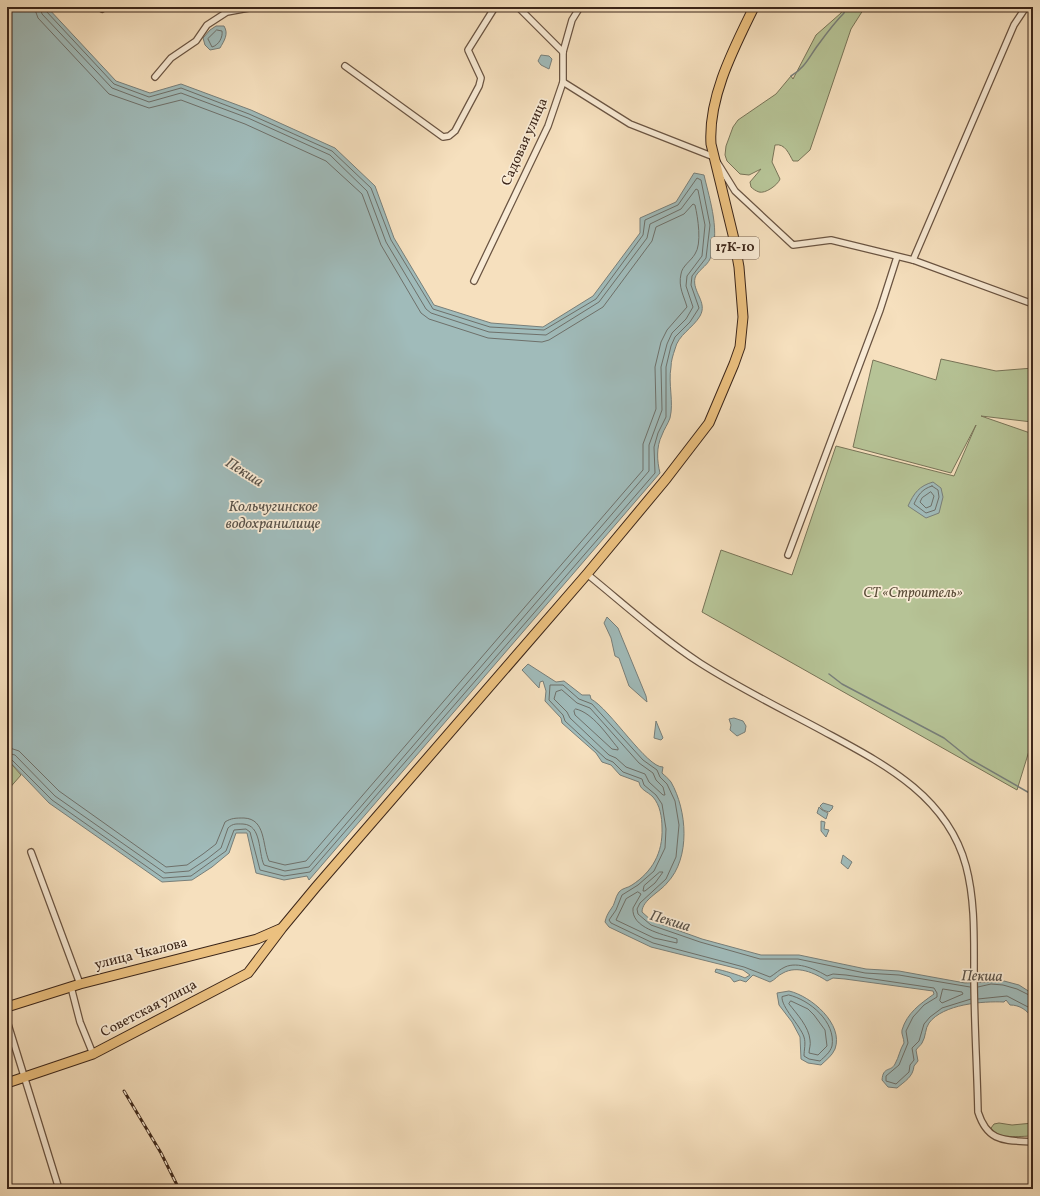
<svg xmlns="http://www.w3.org/2000/svg" width="1040" height="1196" font-family="Vollkorn,serif">
<style>
.green{fill:#b6c396;stroke:#787458}
.water{fill:#a0bbba;stroke:#787f7a}
.lines{fill:none;stroke-linecap:round;stroke-linejoin:round}
.shore{stroke:#6e706a;stroke-width:1}
.stream{stroke:#787f7a;stroke-width:1.5}
.street-casing{stroke:#6a5442;stroke-width:8}
.primary-casing{stroke:#3b2519;stroke-width:11}
.street{stroke:#f9ebd5;stroke-width:5.5}
.primary{stroke:#ebc07f;stroke-width:9}
.rail-casing{stroke:#3b2519;stroke-width:3}
.rail{stroke:#f9ebd5;stroke-width:1.5;stroke-dasharray:4.5;stroke-linecap:butt}
.labels{text-anchor:middle;dominant-baseline:central;stroke-width:3.5;stroke-linejoin:round;paint-order:stroke}
.shield{fill:#f9ebd5;stroke:#746051;stroke-width:1}
.shield-label{font-size:13px;font-weight:bold;fill:#3b2519}
.street-label{font-size:14px;fill:#3b2519;stroke:#f9ebd5}
.park-label{font-size:14px;font-style:italic;fill:#5a4c38;stroke:#f9ebd5}
.water-label{font-size:15px;font-style:italic;fill:#595249;stroke:#f9ebd5}
</style>
<rect width="100%" height="100%" fill="#f6e0be"/>
<filter id="stains"><feTurbulence type="fractalNoise" baseFrequency=".005" numOctaves="4"/><feColorMatrix values="0 0 0 0 .2 0 0 0 0 .09 0 0 0 0 .02 0 0 0 .5 -.17"/></filter>
<radialGradient id="worn" r=".72"><stop offset=".6" stop-color="#630" stop-opacity="0"/><stop offset="1" stop-color="#630" stop-opacity=".3"/></radialGradient>
<g class="green">
<path d="M844,7H865L851,29L810,150L798,161H793C789,154 785,143 775,145L772,162L780,179C778,185 765,194 759,192C756,191 753,189 751,187L750,182L761,169L749,175L740,174L727,161L725,155L726,146L733,127L738,120L776,94L791,76L793,79L816,35L841,13Z"/>
<polygon points="941,359 996,371 1033,368 1032,422 981,416 1033,434 1033,738 1017,790 702,612 721,550 792,575 836,446 954,476 976,425 951,473 853,447 873,360 936,380"/>
<polygon points="7,759 21,775 7,791"/>
<path d="M999,1123L1012,1125L1033,1123V1136C1020,1136 998,1140 991,1128L994,1124Z"/>
</g>
<g class="water">
<path d="M11,7H47L116,81L150,93L181,84L251,110L335,148L375,186L394,238L434,305L491,323L543,327L593,296L640,233V218L676,202L694,173L704,175C710,201 721,233 710,259C707,266 697,271 695,278C692,292 708,302 700,316C693,328 678,335 675,349C673,355 671,361 671,367C668,384 674,402 670,418C668,424 664,429 662,435C656,447 657,461 660,473L309,880L307,876L284,880L256,873L247,833H236L229,853L212,867L192,880L162,882L49,803L7,759V17Z"/>
<path d="M216,26H224C229,34 224,41 220,48L210,50L205,45L203,38L210,30Z"/>
<polygon points="541,55 549,56 552,59 549,69 541,65 538,61"/>
<path d="M933,482L941,488L943,497L939,513L926,518L908,506C914,493 919,486 933,482Z"/>
<polygon points="607,617 618,628 646,696 647,702 629,686 619,658 615,656 611,638 604,623"/>
<path d="M528,664L556,682L564,681L582,695H590L591,699C610,709 647,768 663,767L662,773C665,776 668,778 671,782C687,810 691,858 667,883C660,892 642,900 642,912L652,921L702,939L761,955H799L866,969L899,971L965,983L1004,981L1019,985L1033,994V1019C1027,1010 1020,1005 1010,1005L1006,1000L1004,1002C983,1001 943,1004 929,1023C925,1028 926,1037 922,1043C921,1045 918,1047 916,1050L918,1061L914,1066C913,1077 905,1081 897,1088L888,1087L882,1080C883,1066 891,1072 895,1064C899,1057 900,1049 904,1043C904,1038 901,1034 902,1030C907,1013 920,1004 934,994L933,991L845,979L833,978L827,981C815,973 797,965 783,973C778,975 775,980 770,982L753,975L746,982L740,980L734,982L730,977L715,972L716,969C722,970 739,975 745,978L750,975L743,970L651,947L609,927L605,922C606,917 608,913 611,909C615,905 615,897 619,892C622,888 628,888 632,885C652,872 663,853 662,828C662,817 660,805 653,797C647,791 640,790 639,782L620,775L611,765L602,762L596,753L562,723L561,718L545,701L546,691L543,681L540,682L539,688L522,670Z"/>
<polygon points="734,718 743,721 746,726 745,732 737,736 730,730 731,725 729,719"/>
<polygon points="656,721 663,738 661,740 654,738"/>
<polygon points="823,803 833,806 832,809 829,812 823,810 820,806"/>
<polygon points="819,807 822,810 828,813 826,819 817,813"/>
<polygon points="821,821 825,822 824,829 829,830 826,837 821,831"/>
<polygon points="843,855 852,862 848,869 841,863"/>
<path d="M789,991C811,996 844,1024 835,1049C832,1056 826,1060 821,1065L808,1063L801,1059L800,1037L792,1022L779,1005L777,993Z"/>
</g>
<g class="lines">
<g class="shore">
<path d="M217,30L222,31C223,37 219,45 212,47L208,39Z"/>
<path d="M932,486L938,490L939,497L935,510L926,513L914,504C918,495 922,489 932,486Z"/>
<polygon points="931,492 934,496 931,506 926,508 920,502 922,498"/>
<polygon points="562,690 577,703 590,708 639,763 653,773 656,780 663,787 665,795 663,795 649,782 645,774 626,767 616,758 609,755 570,718 567,712 554,699 556,692"/>
<path d="M576,709C593,713 607,735 618,748V750L612,749L575,715L574,711Z"/>
<path d="M7,747L19,751L59,791L166,867L187,865L203,854L216,844L225,822C231,818 236,818 244,818C266,819 262,845 269,861L285,865L306,861L643,470V444L656,409L655,367L661,342L667,330L687,307C684,296 678,287 681,274C682,266 691,261 695,254C702,244 698,218 695,205L693,204L684,214L656,227L652,241L603,307L549,340L542,342L488,338L429,319L421,313L381,245L362,194L326,161L245,124L181,100L149,108L109,94L38,18L34,7"/>
<path d="M7,753L15,755L55,796L165,873L189,871L207,859L221,848L228,828C233,823 237,824 243,824C262,825 258,852 264,865L285,871L309,867L649,471V445L662,410L661,367L667,344L672,333L686,319L693,307L686,286L687,276L702,256L705,225L698,190L696,189L681,209L650,224L647,238L599,302L546,335L489,332L431,313L426,309L386,242L367,191L330,155L248,118L181,93L149,102L112,88L42,14L40,7"/>
<polyline points="7,758 11,759 52,800 163,878 191,876 226,851 234,830 246,829 250,832 260,870 284,876 310,872 655,473 654,447 658,433 666,417 666,367 671,346 675,337 690,322 699,308 691,285 692,276 706,258 710,225 701,180 697,178 678,205 645,220 643,235 596,299 544,330 490,327 433,309 391,240 371,188 332,151 249,114 181,88 149,97 114,84 46,11 45,7"/>
<polygon points="660,872 663,872 655,883 645,891 643,891 644,886"/>
<path d="M638,892L641,894L633,908C631,928 662,934 677,939V943L654,938L616,920L626,899Z"/>
<path d="M970,987L899,975L865,973L798,959H760L700,942L651,925L638,914L637,909L640,903L666,879L676,857L679,825L675,801L667,784L660,777L657,770L643,760L592,704L579,699L563,685H550L549,700L563,715L565,721L606,759L613,762L623,772L642,779L644,785L656,795L662,804L666,829L665,848L654,871L638,885L622,895L616,910L609,920L611,923L653,943L744,967L770,977C775,974 780,969 785,967C798,961 817,970 827,976L833,974L846,975L934,988L937,993V997L924,1005L913,1017L906,1031L908,1043L899,1065L886,1076V1081L896,1084L909,1072L910,1065L914,1060L912,1048L919,1041L924,1024L930,1017L942,1008L971,999"/>
<polyline points="978,987 991,984 1003,985 1017,989 1033,997"/>
<polygon points="943,989 962,992 963,994 942,1003 940,1001"/>
<path d="M789,995C810,1000 836,1022 832,1046C830,1053 824,1057 820,1061L809,1059L804,1056C804,1050 806,1043 804,1037C800,1025 781,1007 782,997Z"/>
<polyline points="978,999 1007,996 1028,1007 1033,1012"/>
<path d="M791,1001L808,1009L814,1015L825,1030L827,1046L818,1055L809,1053C809,1049 811,1045 810,1040C809,1027 797,1014 789,1004Z"/>
</g>
<g class="stream">
<path d="M791,76C805,68 809,57 818,45C826,34 834,23 844,13L845,7"/>
<polyline points="829,674 842,684 944,738 970,759 1033,795"/>
</g>
<g class="street-casing">
<g id="street">
<polyline points="518,7 563,52"/>
<polyline points="102,9 103,7"/>
<polyline points="345,66 443,137 449,136 455,131 479,86 481,78 468,50 495,7"/>
<polyline points="155,77 171,58 196,41 207,25 227,12 254,7"/>
<polyline points="563,82 630,124 714,157 735,191 793,245 831,240 913,260 1033,304"/>
<polyline points="913,260 1014,25 1026,7"/>
<polyline points="474,281 548,126 563,82 563,52 572,20 580,7"/>
<polyline points="788,555 880,310 897,257"/>
<path d="M587,574C624,604 660,637 700,663C739,688 782,709 823,731C882,763 947,795 966,866C975,900 974,936 974,972C974,1019 977,1065 978,1112C988,1143 1005,1140 1033,1142"/>
<polyline points="31,852 80,984"/>
<polyline points="71,987 80,1022 93,1054"/>
<polyline points="7,1021 59,1189"/>
</g>
</g>
<g class="primary-casing">
<g id="primary">
<polyline points="7,1007 80,984 257,939 280,929"/>
<path d="M7,1083L93,1054L248,973L282,928L316,887L587,574L666,479L709,423L734,364L740,347L743,317L739,267L734,239L711,144C708,97 734,48 754,7"/>
</g>
</g>
<use href="#street" class="street"/>
<use href="#primary" class="primary"/>
<g class="rail-casing">
<polyline id="rail" points="124,1091 161,1153 179,1189"/>
</g>
<use href="#rail" class="rail"/>
</g>
<g class="labels">
<rect class="shield" x="711" y="237" width="48" height="22" rx="3"/>
<g class="shield-label">
<text x="735" y="248">17К-10</text>
</g>
<g class="street-label">
<text transform="translate(525 142) rotate(-66)">Садовая улица</text>
<text transform="translate(141 954) rotate(-14)">улица Чкалова</text>
<text transform="translate(149 1009) rotate(-28)">Советская улица</text>
</g>
<g class="park-label">
<text x="913" y="593">СТ «Строитель»</text>
</g>
<g class="water-label">
<text transform="translate(244 473) rotate(32)">Пекша</text>
<text x="273" y="507">Кольчугинское<tspan x="273" dy="17">водохранилище</tspan></text>
<text transform="translate(670 922) rotate(17)">Пекша</text>
<text transform="translate(982 977) rotate(1)">Пекша</text>
</g>
</g>
<rect width="1040" height="1196" fill="none" stroke="#f6e0be" stroke-width="24"/>
<rect x="8" y="8" width="1024" height="1180" fill="none" stroke="#3b2519" stroke-width="2"/>
<rect x="12" y="12" width="1016" height="1172" fill="none" stroke="#3b2519"/>
<rect width="100%" height="100%" filter="url(#stains)"/>
<rect width="100%" height="100%" fill="url(#worn)"/>
</svg>
